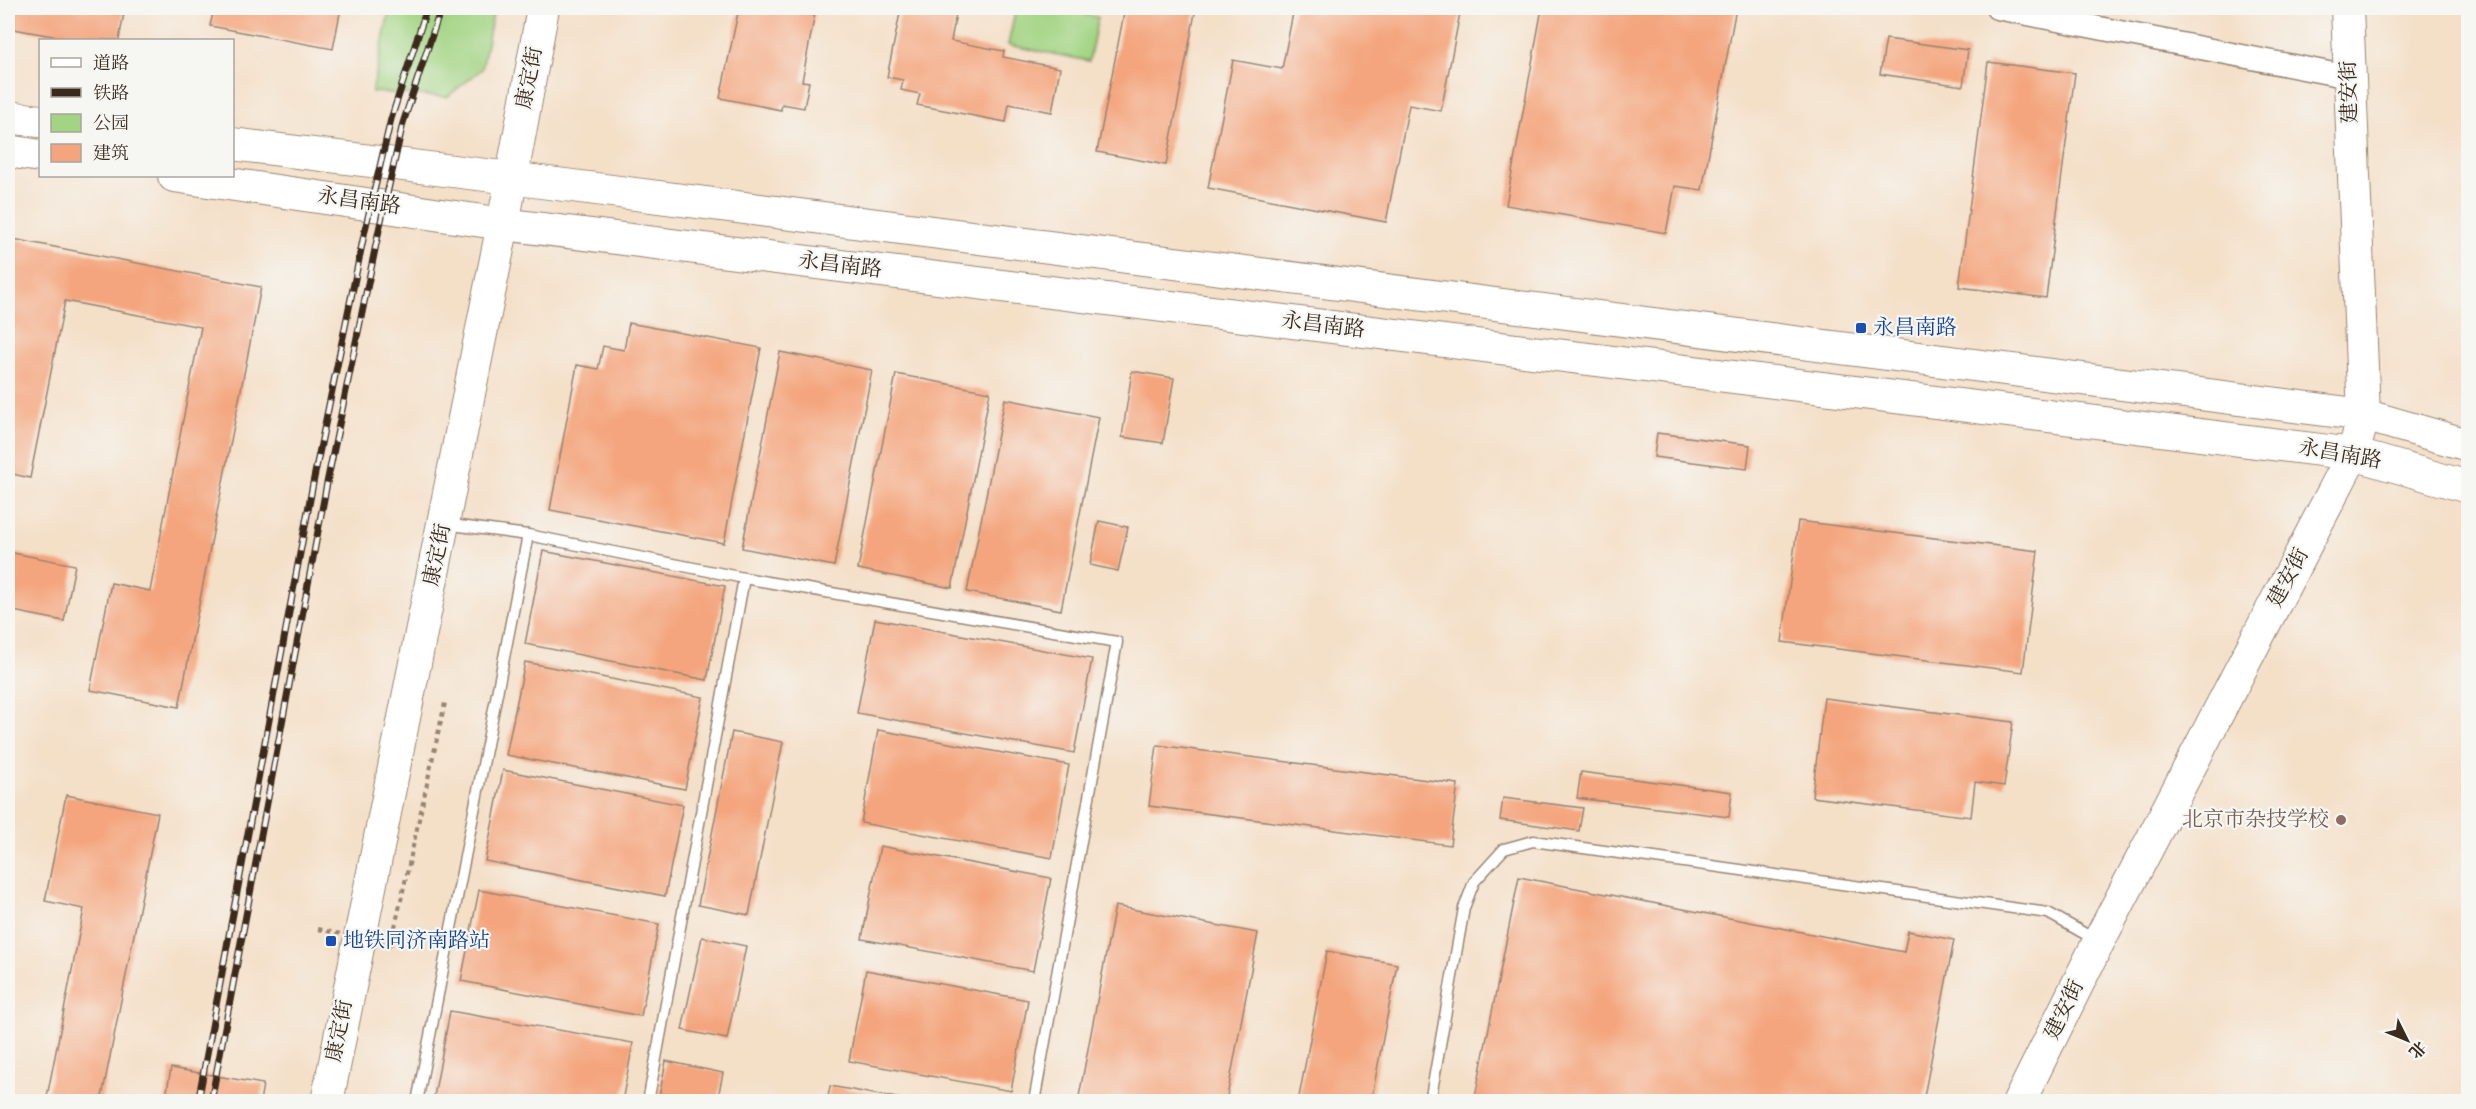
<svg xmlns="http://www.w3.org/2000/svg" width="2476" height="1109" font-family="'IM FELL English','Noto Serif SC',serif">
<style>
.green{fill:#a3d483;stroke:#6f7f50;stroke-width:1.5}
.building{fill:#f4a57d}
.lines{fill:none;stroke-linecap:round;stroke-linejoin:round}
.lane-casing{stroke:#988472;stroke-width:13}
.street-casing{stroke:#988472;stroke-width:25}
.secondary-casing{stroke:#988472;stroke-width:34}
.path{stroke:#988472;stroke-width:4;stroke-dasharray:4.5 4.5;stroke-linecap:butt}
.lane{stroke:#fff;stroke-width:10}
.street{stroke:#fff;stroke-width:22}
.secondary{stroke:#fff;stroke-width:32}
.rail-casing{stroke:#3b2a1e;stroke-width:7}
.rail{stroke:#f6f6f2;stroke-width:4.5;stroke-dasharray:14;stroke-linecap:butt}
.path-bridge{stroke:#988472;stroke-width:4;stroke-dasharray:4.5 4.5;stroke-linecap:butt}
.transit-dot{fill:#1a4fb4;stroke:#f6f6f2;stroke-width:2}
.education-dot{fill:#8d6e63;stroke:#f6f6f2;stroke-width:2}
.labels{text-anchor:middle;dominant-baseline:central;stroke-width:4.5;stroke-linejoin:round;paint-order:stroke}
.street-label{font-size:21px;fill:#3b2a1e;stroke:#f6f6f2}
.transit-label{font-size:21px;fill:#164399;stroke:#f6f6f2;text-anchor:start}
.education-label{font-size:21px;fill:#785e54;stroke:#f6f6f2;text-anchor:end}
</style>
<rect width="100%" height="100%" fill="#f6f6f2"/>
<filter id="ink" filterUnits="userSpaceOnUse"><feTurbulence type="fractalNoise" baseFrequency=".0167" numOctaves="2"/><feDisplacementMap in="SourceGraphic" scale="12" xChannelSelector="R" yChannelSelector="G"/><feConvolveMatrix kernelMatrix="1 2 1 2 8 2 1 2 1" color-interpolation-filters="sRGB"/></filter>
<filter id="wash" filterUnits="userSpaceOnUse"><feTurbulence type="fractalNoise" baseFrequency=".008" numOctaves="4" result="noise"/><feDisplacementMap in="SourceGraphic" scale="24" xChannelSelector="R" yChannelSelector="G"/><feGaussianBlur stdDeviation="1.35" result="paint"/><feColorMatrix in="noise" values="0 0 0 0 0 0 0 0 0 0 0 0 0 0 0 0 0 1.4 0 .05"/><feComposite in="paint" operator="in"/></filter>
<g filter="url(#wash)">
<rect width="100%" height="100%" fill="#f4dfc7"/>
<g class="green">
<polygon points="390,8 494,8 482,69 447,97 372,92"/>
<polygon points="1016,8 1050,8 1098,17 1089,61 1008,45"/>
</g>
<g id="blocks">
<g class="building">
<polygon points="8,8 125,8 119,40 75,40 8,28"/>
<polygon points="214,8 341,8 333,49 210,26"/>
<polygon points="739,8 816,8 802,81 809,82 804,108 782,104 781,110 720,98"/>
<polygon points="901,8 957,8 951,41 1004,51 1003,57 1060,68 1052,112 1009,104 1006,122 917,105 920,94 901,90 903,80 887,77"/>
<polygon points="1125,8 1196,8 1166,165 1097,152"/>
<polygon points="1294,8 1461,8 1441,111 1409,105 1386,222 1208,188 1233,60 1282,69"/>
<polygon points="1542,8 1736,8 1702,190 1675,186 1666,233 1506,205"/>
<polygon points="1886,39 1968,50 1963,86 1880,74"/>
<polygon points="1988,62 2075,73 2046,298 1959,287"/>
<polygon points="8,238 261,287 179,707 90,690 111,583 150,591 201,327 65,301 30,478 8,473 8,314 12,292 8,291"/>
<polygon points="629,323 761,348 724,543 550,510 577,365 598,369 603,346 624,350"/>
<polygon points="780,352 872,370 834,566 742,548"/>
<polygon points="1132,371 1174,378 1163,443 1122,437"/>
<polygon points="896,374 990,392 952,588 858,569"/>
<polygon points="1005,399 1099,417 1061,610 967,592"/>
<polygon points="1657,433 1750,445 1747,469 1654,457"/>
<polygon points="1099,521 1128,527 1118,571 1090,565"/>
<polygon points="1798,521 2038,551 2023,672 1782,642"/>
<polygon points="543,551 725,586 707,680 525,644"/>
<polygon points="8,552 75,565 64,621 8,610"/>
<polygon points="875,619 1092,659 1074,753 857,713"/>
<polygon points="525,662 703,697 685,789 506,755"/>
<polygon points="1824,698 2013,722 2004,786 1975,782 1971,817 1812,797"/>
<polygon points="878,730 1069,765 1052,858 861,823"/>
<polygon points="732,732 783,742 749,915 698,905"/>
<polygon points="1157,745 1458,784 1450,845 1149,806"/>
<polygon points="503,770 683,805 665,896 485,861"/>
<polygon points="1581,772 1732,792 1729,817 1577,798"/>
<polygon points="66,795 158,813 101,1102 46,1102 84,909 45,901"/>
<polygon points="1503,798 1583,808 1579,831 1500,820"/>
<polygon points="880,846 1051,878 1033,971 862,939"/>
<polygon points="1519,877 1904,952 1908,931 1954,940 1923,1102 1474,1102"/>
<polygon points="479,890 659,924 641,1016 461,981"/>
<polygon points="1115,906 1258,933 1226,1102 1078,1102"/>
<polygon points="702,937 746,946 727,1039 682,1030"/>
<polygon points="1327,951 1397,964 1371,1102 1298,1102"/>
<polygon points="866,970 1028,1000 1011,1091 849,1061"/>
<polygon points="450,1011 633,1043 622,1102 433,1102"/>
<polygon points="666,1061 723,1073 717,1102 658,1102"/>
<polygon points="171,1068 263,1084 260,1102 165,1102"/>
<polygon points="830,1086 907,1100 907,1102 827,1102"/>
</g>
</g>
</g>
<g filter="url(#ink)">
<use href="#blocks" fill-opacity="0" stroke="#988472" stroke-width="1.5"/>
<g class="lines">
<g class="lane-casing">
<g id="lane">
<polyline points="444,524 528,535 744,578 648,1102"/>
<polyline points="744,578 1117,642 1034,1102"/>
<polyline points="417,1102 528,535"/>
<polyline points="1430,1102 1464,908 1474,882 1504,849 1533,841 2048,913 2096,940"/>
</g>
</g>
<g class="street-casing">
<polyline id="street" points="1997,8 2349,77"/>
</g>
<g class="secondary-casing">
<g id="secondary">
<polyline points="8,117 40,121"/>
<polyline points="232,144 510,178 2364,415 2468,445"/>
<polyline points="8,151 40,156"/>
<polyline points="174,176 503,224 2353,454 2468,487"/>
<polyline points="327,1102 503,224 543,8"/>
<polyline points="2019,1102 2099,941 2353,454 2364,415 2347,8"/>
</g>
</g>
<polyline class="path" points="391,945 445,703"/>
<use href="#lane" class="lane"/>
<use href="#street" class="street"/>
<use href="#secondary" class="secondary"/>
<g class="rail-casing">
<g id="rail">
<polyline points="198,1102 314,478 365,230 391,119 427,8"/>
<polyline points="211,1102 327,483 379,230 403,123 441,8"/>
</g>
</g>
<use href="#rail" class="rail"/>
<polyline class="path-bridge" points="318,929 391,945"/>
</g>
</g>
<g class="transit-dot">
<rect x="1855" y="322" width="12" height="12" rx="3"/>
<rect x="325" y="935" width="12" height="12" rx="3"/>
</g>
<circle class="education-dot" cx="2341" cy="820" r="6"/>
<g class="labels">
<g class="street-label">
<text transform="translate(530 78) rotate(-79)">康定街</text>
<text transform="translate(2350 92) rotate(-92)">建安街</text>
<text transform="translate(359 202) rotate(8)">永昌南路</text>
<text transform="translate(840 266) rotate(7)">永昌南路</text>
<text transform="translate(1323 326) rotate(7)">永昌南路</text>
<text transform="translate(2340 455) rotate(10)">永昌南路</text>
<text transform="translate(438 555) rotate(-78)">康定街</text>
<text transform="translate(2289 578) rotate(-62)">建安街</text>
<text transform="translate(2065 1010) rotate(-64)">建安街</text>
<text transform="translate(340 1031) rotate(-79)">康定街</text>
</g>
<g class="transit-label">
<text x="1873" y="328">永昌南路</text>
<text x="343" y="941">地铁同济南路站</text>
</g>
<g class="education-label">
<text x="2329" y="820">北京市杂技学校</text>
</g>
</g>
<rect width="2476" height="1109" fill="none" stroke="#f6f6f2" stroke-width="30"/>
<rect x="39" y="39" width="195" height="138" fill="#f6f6f2" stroke="#aba49d" stroke-width="1.5"/>
<rect x="51" y="58" width="30" height="9" fill="#ffffff" stroke="#aba49d" stroke-width="1.5"/>
<text x="93" y="69" font-size="18" fill="#3b2a1e">道路</text>
<rect x="51" y="88" width="30" height="9" fill="#3b2a1e" stroke="#aba49d" stroke-width="1.5"/>
<text x="93" y="99" font-size="18" fill="#3b2a1e">铁路</text>
<rect x="51" y="114" width="30" height="18" fill="#a3d483" stroke="#aba49d" stroke-width="1.5"/>
<text x="93" y="129" font-size="18" fill="#3b2a1e">公园</text>
<rect x="51" y="144" width="30" height="18" fill="#f4a57d" stroke="#aba49d" stroke-width="1.5"/>
<text x="93" y="159" font-size="18" fill="#3b2a1e">建筑</text>
<g transform="translate(2407 1040) rotate(133)" stroke="#f6f6f2" stroke-width="4.5" paint-order="stroke">
<path d="M0-4.5L10 22L0 15L-10 22Z" fill="#3b2a1e"/>
<text y="-9" font-size="16" font-weight="bold" text-anchor="middle" fill="#3b2a1e">北</text>
</g>
</svg>
